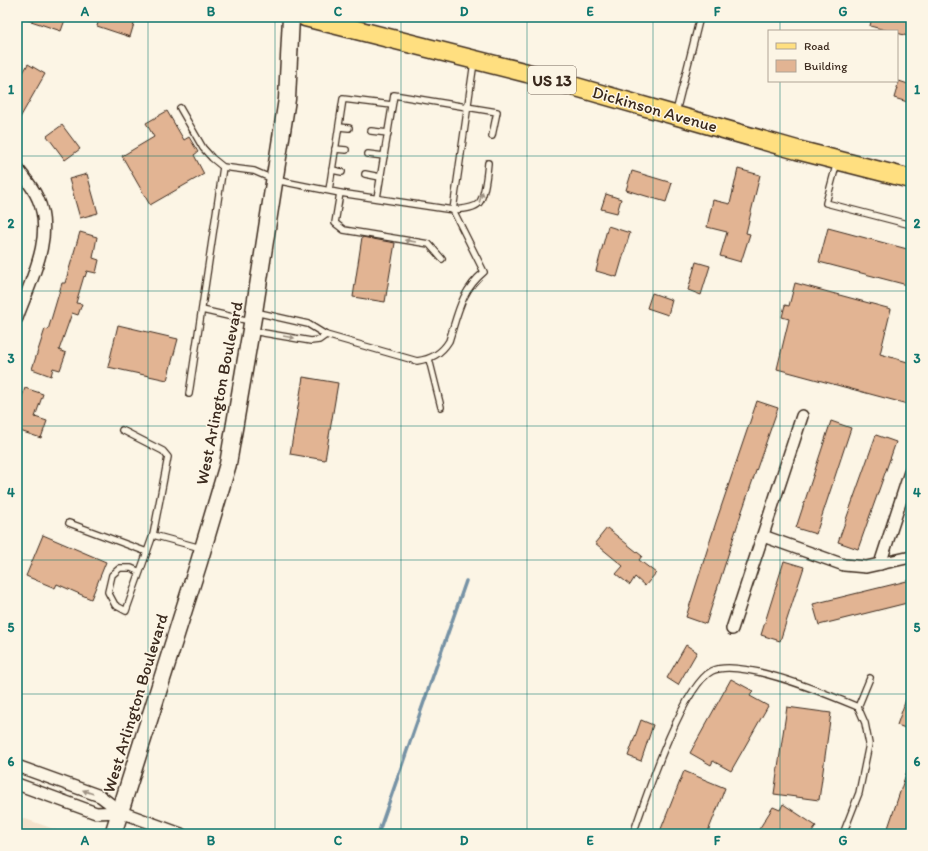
<svg xmlns="http://www.w3.org/2000/svg" width="928" height="851" font-family="Itim,sans-serif">
<style>
.built{fill:#f4e2cc}
.lines{fill:none;stroke-linecap:round;stroke-linejoin:round}
.stream{stroke:#7692a5;stroke-width:3.5}
.building{fill:#e2b493;stroke:#3b2a1e}
.service-casing{stroke:#3b2a1e;stroke-width:8}
.minor-casing{stroke:#3b2a1e;stroke-width:14}
.secondary-casing{stroke:#3b2a1e;stroke-width:19}
.primary-casing{stroke:#3b2a1e;stroke-width:21}
.service{stroke:#fcf5e5;stroke-width:5.5}
.minor{stroke:#fcf5e5;stroke-width:11}
.secondary{stroke:#fcf5e5;stroke-width:16}
.primary{stroke:#ffdf80;stroke-width:18}
.oneway{fill:#9c9082}
.grid{fill:none;stroke:#0f766e;stroke-width:1;stroke-opacity:0.55}
.labels{text-anchor:middle;dominant-baseline:central;stroke-width:3;stroke-linejoin:round;paint-order:stroke}
.shield{fill:#fcf5e5;stroke:#75675a;stroke-width:1}
.shield-label{font-size:16px;font-weight:bold;fill:#3b2a1e}
.street-label{font-size:17px;fill:#3b2a1e;stroke:#fcf5e5}
.neatline{fill:none;stroke:#0f766e;stroke-width:1.5}
.grid-label{font-size:13px;text-anchor:middle;font-weight:bold;fill:#0f766e}
</style>
<rect width="100%" height="100%" fill="#fcf5e5"/>
<filter id="ink" filterUnits="userSpaceOnUse"><feTurbulence type="fractalNoise" baseFrequency=".025" numOctaves="2"/><feDisplacementMap in="SourceGraphic" scale="8" xChannelSelector="R" yChannelSelector="G"/><feConvolveMatrix kernelMatrix="1 2 1 2 8 2 1 2 1" color-interpolation-filters="sRGB"/></filter>
<g filter="url(#ink)">
<polygon class="built" points="17,816 68,834 17,834"/>
<g class="lines">
<polyline class="stream" points="378,834 466,581"/>
</g>
<g class="building">
<polygon points="26,17 66,17 61,31 25,19"/>
<polygon points="100,17 136,17 130,37 97,26"/>
<polygon points="872,17 911,17 911,37 897,33 897,31 889,31 870,26"/>
<polygon points="28,64 45,74 17,123 17,83"/>
<polygon points="899,81 911,85 911,103 894,98"/>
<polygon points="167,111 184,140 189,137 198,152 194,155 204,174 150,205 122,156 154,137 146,123"/>
<polygon points="62,125 80,149 65,160 47,136"/>
<polygon points="738,169 760,175 746,233 750,234 741,262 720,256 727,232 707,227 713,200 730,204"/>
<polygon points="632,171 672,183 666,202 626,190"/>
<polygon points="87,174 98,213 80,218 69,179"/>
<polygon points="606,194 621,199 617,213 601,209"/>
<polygon points="608,226 630,233 617,277 596,271"/>
<polygon points="828,228 911,250 911,286 819,262"/>
<polygon points="80,232 97,237 93,258 99,260 96,273 87,271 85,277 84,276 76,303 82,304 78,315 72,313 59,350 66,353 60,370 53,368 51,376 32,369 45,329 48,330 62,283 65,283"/>
<polygon points="362,237 395,243 385,302 353,297"/>
<polygon points="696,262 710,266 701,295 688,290"/>
<polygon points="795,283 891,309 880,354 911,363 911,405 777,369 789,319 782,317 785,305 789,306"/>
<polygon points="652,293 672,300 668,315 647,308"/>
<polygon points="118,325 178,339 167,380 108,367"/>
<polygon points="303,377 338,383 325,460 290,454"/>
<polygon points="25,388 43,394 35,417 47,421 41,438 17,430 17,410"/>
<polygon points="757,401 778,408 741,514 706,624 686,617 716,522"/>
<polygon points="831,421 851,428 816,534 796,528"/>
<polygon points="876,435 896,442 858,549 838,542"/>
<polygon points="607,528 642,556 639,560 656,573 645,586 635,577 630,585 616,574 623,566 595,543"/>
<polygon points="43,535 106,562 91,599 57,584 55,588 26,576"/>
<polygon points="784,561 804,567 780,641 761,635"/>
<polygon points="911,580 911,602 819,625 813,604"/>
<polygon points="686,645 697,652 678,685 667,678"/>
<polygon points="731,679 753,691 750,696 768,706 731,771 713,761 711,765 690,753"/>
<polygon points="910,688 911,688 911,730 897,725"/>
<polygon points="787,707 831,713 819,800 774,794"/>
<polygon points="641,720 653,725 641,761 628,756"/>
<polygon points="909,765 911,765 911,834 886,834"/>
<polygon points="684,771 725,788 719,804 707,834 659,834"/>
<polygon points="783,804 816,826 811,834 756,834 773,807 780,810"/>
</g>
<g class="lines">
<g class="service-casing">
<g id="service">
<path d="M180,108L203,148L212,158L223,167L254,171L275,180L340,193L453,210C460,209 474,209 479,203C485,196 487,173 488,163"/>
<polyline points="676,112 700,17"/>
<polyline points="339,127 349,128"/>
<polyline points="371,131 388,133"/>
<polyline points="335,149 346,150"/>
<polyline points="368,154 384,156"/>
<polyline points="837,162 826,203 911,225"/>
<polyline points="332,170 342,172"/>
<polyline points="365,174 380,177"/>
<polyline points="329,190 343,99 392,105"/>
<polyline points="340,193 335,223 344,230 429,244 442,259"/>
<polyline points="377,198 394,95 497,112 492,136"/>
<polyline points="202,310 250,321"/>
<path d="M255,312L308,324L326,335L417,361C431,359 441,354 449,341C458,313 461,291 484,272L453,210L474,62"/>
<polyline points="252,331 311,341 319,340 326,335"/>
<polyline points="429,359 441,407"/>
<polyline points="189,394 223,167"/>
<polyline points="122,430 163,451 168,457 153,535 201,548"/>
<polyline points="69,523 147,552"/>
<polyline points="140,572 131,568 120,568 112,575 108,592 115,605 126,611 153,535"/>
<polyline points="858,707 870,678"/>
<path d="M633,834C645,800 682,686 712,671C740,657 829,695 858,707L865,723L869,744L859,793L843,834"/>
</g>
</g>
<g class="minor-casing">
<g id="minor">
<path d="M17,168C25,178 33,187 38,199C55,237 30,282 17,318"/>
<polyline points="763,536 844,565 866,567 911,557"/>
<polyline points="880,564 911,469"/>
<polyline points="732,629 802,416"/>
<polyline points="17,766 100,796 121,812 181,834"/>
<polyline points="17,784 96,813 121,812"/>
</g>
</g>
<g class="secondary-casing">
<polyline id="secondary" points="113,834 199,562 228,464 254,312 287,99 291,17"/>
</g>
<g class="primary-casing">
<polyline id="primary" points="305,17 527,73 797,150 911,179"/>
</g>
<use href="#service" class="service"/>
<use href="#minor" class="minor"/>
<use href="#secondary" class="secondary"/>
<use href="#primary" class="primary"/>
</g>
<defs><path id="oneway-solid" d="M-6-.8H1V-3.2L6.5 0L1 3.2V.8H-6Z"/></defs>
<g class="oneway">
<use href="#oneway-solid" transform="translate(481 197) rotate(-72)"/>
<use href="#oneway-solid" transform="translate(410 241) rotate(-171)"/>
<use href="#oneway-solid" transform="translate(289 337) rotate(10)"/>
<use href="#oneway-solid" transform="translate(88 792) rotate(-160)"/>
</g>
</g>
<path class="grid" d="M148,17V834M275,17V834M401,17V834M527,17V834M653,17V834M780,17V31M780,81V834M17,156H911M17,291H911M17,426H911M17,560H911M17,694H911"/>
<g class="labels">
<rect class="shield" x="528" y="66" width="48" height="28" rx="3"/>
<g class="shield-label">
<text x="552" y="80">US 13</text>
</g>
<g class="street-label">
<text transform="translate(655 109) rotate(16)">Dickinson Avenue</text>
<text transform="translate(219 393) rotate(-79)">West Arlington Boulevard</text>
<text transform="translate(135 703) rotate(-73)">West Arlington Boulevard</text>
</g>
</g>
<rect width="928" height="851" fill="none" stroke="#fcf5e5" stroke-width="44"/>
<rect x="768" y="30" width="130" height="52" fill="#fcf5e5" stroke="#afa495"/>
<rect x="776" y="43" width="20" height="6" fill="#ffdf80" stroke="#afa495"/>
<text x="804" y="50" font-size="12" fill="#3b2a1e">Road</text>
<rect x="776" y="60" width="20" height="12" fill="#e2b493" stroke="#afa495"/>
<text x="804" y="70" font-size="12" fill="#3b2a1e">Building</text>
<rect x="22" y="22" width="884" height="807" class="neatline"/>
<g class="grid-label">
<text x="85" y="16">A</text>
<text x="211" y="16">B</text>
<text x="338" y="16">C</text>
<text x="464" y="16">D</text>
<text x="590" y="16">E</text>
<text x="717" y="16">F</text>
<text x="843" y="16">G</text>
<text x="11" y="94">1</text>
<text x="917" y="94">1</text>
<text x="11" y="228">2</text>
<text x="917" y="228">2</text>
<text x="11" y="363">3</text>
<text x="917" y="363">3</text>
<text x="11" y="497">4</text>
<text x="917" y="497">4</text>
<text x="11" y="632">5</text>
<text x="917" y="632">5</text>
<text x="11" y="766">6</text>
<text x="917" y="766">6</text>
<text x="85" y="845">A</text>
<text x="211" y="845">B</text>
<text x="338" y="845">C</text>
<text x="464" y="845">D</text>
<text x="590" y="845">E</text>
<text x="717" y="845">F</text>
<text x="843" y="845">G</text>
</g>
</svg>
